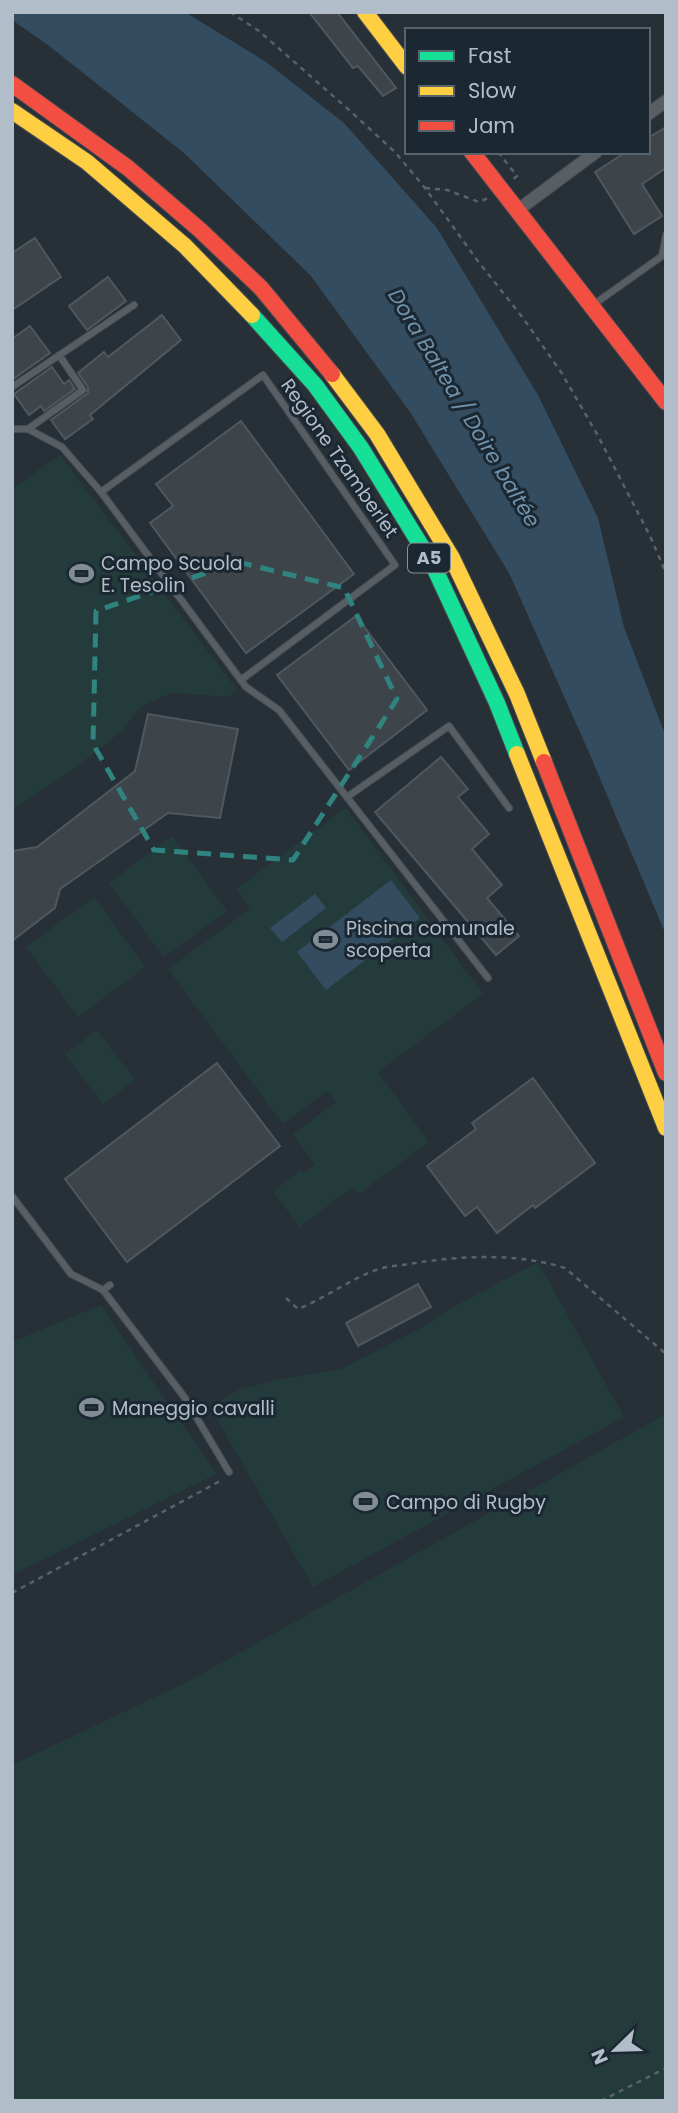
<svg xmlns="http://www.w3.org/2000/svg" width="678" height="2113" font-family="Poppins,sans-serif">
	<rect width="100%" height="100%" fill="#273036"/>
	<g fill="#243b3b">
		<polygon points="60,455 237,690 229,697 171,693 140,707 121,732 67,774 12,810 12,489"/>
		<polygon points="346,808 483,994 378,1072 429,1142 359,1194 353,1187 299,1227 273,1191 301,1170 304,1173 315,1165 293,1134 336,1102 327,1091 283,1124 168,969 250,909 236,889"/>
		<polygon points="172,836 227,911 164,957 109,883"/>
		<polygon points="94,897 145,967 78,1017 26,947"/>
		<polygon points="97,1030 135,1080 103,1104 65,1054"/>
		<polygon points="538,1262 624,1417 313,1587 210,1407 238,1390 281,1379 341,1369 423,1327 453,1307"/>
		<polygon points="101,1305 216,1474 12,1575 12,1342"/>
		<polygon points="666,1414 666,2101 12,2101 12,1765 189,1681"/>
	</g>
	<g fill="#334c60">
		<polygon points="12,12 185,12 266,62 344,123 437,228 538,395 598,518 624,627 666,737 666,935 591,757 509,573 410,412 311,276 184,153 48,45 12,20"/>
		<polygon points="391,880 420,918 326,990 297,952"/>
		<polygon points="315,894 326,908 282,942 270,928"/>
	</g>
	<g fill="#3e454a" stroke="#4f585e" stroke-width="2">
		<polygon points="309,12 337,12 396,88 383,96 358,66 353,68"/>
		<polygon points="666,127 666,168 642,184 662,216 634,234 595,172 626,152 648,152 648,138"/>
		<polygon points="35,238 61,277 12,310 12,253"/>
		<polygon points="108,277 126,301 87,330 69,306"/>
		<polygon points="162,315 181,340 90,415 93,419 65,439 51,420 88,393 88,387 78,373 104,352 108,357"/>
		<polygon points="30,326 50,353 13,379 12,339"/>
		<polygon points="52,367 64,384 69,380 75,389 44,411 41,406 29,415 14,394"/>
		<polygon points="241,421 354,574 246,653 150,523 173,506 156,484"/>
		<polygon points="356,616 427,710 349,770 277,675"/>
		<polygon points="148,714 238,729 220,818 168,813 60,889 55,908 12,941 12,851 37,847 135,771"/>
		<polygon points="441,757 468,789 458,797 489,834 472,849 502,885 487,898 519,936 496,955 375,812"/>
		<polygon points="217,1063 280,1146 127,1262 65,1179"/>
		<polygon points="533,1078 595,1163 535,1208 533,1205 497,1233 477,1207 465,1216 427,1166 476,1129 472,1123"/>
		<polygon points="418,1284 431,1307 358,1346 346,1323"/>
	</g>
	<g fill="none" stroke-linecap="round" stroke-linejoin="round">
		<defs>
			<g id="lane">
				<polyline points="593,305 662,256 666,235"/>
				<polyline points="12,387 134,305"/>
				<polyline points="12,429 28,429 62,447 101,492 246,687 279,710 488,978"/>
				<polyline points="28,429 83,390 59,355"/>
				<polyline points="101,492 263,375 395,565 241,680"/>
				<polyline points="347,797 449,726 509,808"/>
				<polyline points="12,1196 71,1274 103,1290 110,1285"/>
				<polyline points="103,1290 185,1398 229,1472"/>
			</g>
			<g id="street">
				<polyline points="648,114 666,101"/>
				<polyline points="518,210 596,152"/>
			</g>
			<polyline id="fast" points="252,315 315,385 361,448 433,565 497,703 517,754"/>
			<g id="slow">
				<polyline points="365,12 407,67"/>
				<polyline points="12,111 87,162 185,246 252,315"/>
				<polyline points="332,374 377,434 452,558 517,694 544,762"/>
				<polyline points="517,754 666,1128"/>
			</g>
			<g id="jam">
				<polyline points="12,84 128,168 200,230 261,288 332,374"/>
				<polyline points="472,152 666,402"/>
				<polyline points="544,762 666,1073"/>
			</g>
		</defs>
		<use href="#lane" stroke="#464c51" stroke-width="8"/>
		<use href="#street" stroke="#464c51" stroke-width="14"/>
		<use href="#fast" stroke="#464c51" stroke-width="18"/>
		<use href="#slow" stroke="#464c51" stroke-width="18"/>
		<use href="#jam" stroke="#464c51" stroke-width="18"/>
		<g stroke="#5a6267" stroke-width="2.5" stroke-dasharray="5 5" stroke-linecap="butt">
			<polyline points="230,12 259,31 348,109 395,152 425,188 477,260 523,318 561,372 597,434 650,536 666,573"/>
			<polyline points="498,152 517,176 513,179"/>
			<polyline points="425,188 447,190 479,202 488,198"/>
			<path d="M286,1298L298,1309C325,1298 349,1280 376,1270C386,1266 398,1266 408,1264C460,1256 514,1252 565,1268L666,1354"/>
			<polyline points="12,1593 222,1480"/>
			<polyline points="601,2101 666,2068"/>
		</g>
		<use href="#lane" stroke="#575e64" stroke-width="6"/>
		<use href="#street" stroke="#575e64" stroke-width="12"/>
		<use href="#fast" stroke="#16e098" stroke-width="16"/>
		<use href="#slow" stroke="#ffcf43" stroke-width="16"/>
		<use href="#jam" stroke="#f24e42" stroke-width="16"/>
	</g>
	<path fill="none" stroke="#2f8480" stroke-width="5" stroke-dasharray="14 9" stroke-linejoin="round" d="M238,562L344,588L397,699L293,860L154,850L93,744L96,611Z"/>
	<defs>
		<symbol id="stadium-bare" viewBox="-9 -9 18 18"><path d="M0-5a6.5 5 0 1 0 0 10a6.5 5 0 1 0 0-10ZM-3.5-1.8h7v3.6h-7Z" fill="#818c95" stroke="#1b2731" stroke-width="2.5" paint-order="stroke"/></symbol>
	</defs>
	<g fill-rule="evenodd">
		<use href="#stadium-bare" x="64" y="556" width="35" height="35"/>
		<use href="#stadium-bare" x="308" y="922" width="35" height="35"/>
		<use href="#stadium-bare" x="74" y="1390" width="35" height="35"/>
		<use href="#stadium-bare" x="348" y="1484" width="35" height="35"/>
	</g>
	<g text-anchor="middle" stroke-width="6" stroke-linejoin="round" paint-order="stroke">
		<rect fill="#1b2731" stroke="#84909b" stroke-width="2" x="408" y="543.5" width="42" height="29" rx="5"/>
		<g font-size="18" font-weight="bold" fill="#b1bdc8">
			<text x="429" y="564">A5</text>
		</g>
		<g font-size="19" fill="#b1bdc8" stroke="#1b2731">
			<text transform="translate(340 458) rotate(55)" y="7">Regione Tzamberlet</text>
		</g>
		<g font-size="19" fill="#b1bdc8" stroke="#1b2731" text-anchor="start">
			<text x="101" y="570">Campo Scuola<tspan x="101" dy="22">E. Tesolin</tspan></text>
			<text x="346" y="935">Piscina comunale<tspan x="346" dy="22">scoperta</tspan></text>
			<text x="112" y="1415">Maneggio cavalli</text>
			<text x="386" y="1509">Campo di Rugby</text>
		</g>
		<g font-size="21" font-style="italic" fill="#7093ad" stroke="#1b2731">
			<text transform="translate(464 408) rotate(59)" y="7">Dora Baltea / Doire baltée</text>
		</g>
	</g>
	<rect width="678" height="2113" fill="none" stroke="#b1bdc8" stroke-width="28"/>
	<rect x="405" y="28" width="245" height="126" fill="#1b2731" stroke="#57636d" stroke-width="2"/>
	<rect x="419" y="51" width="35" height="10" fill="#16e098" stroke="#57636d" stroke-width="2"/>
	<text x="468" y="63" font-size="21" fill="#b1bdc8">Fast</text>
	<rect x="419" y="86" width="35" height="10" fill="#ffcf43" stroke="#57636d" stroke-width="2"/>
	<text x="468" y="98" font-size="21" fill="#b1bdc8">Slow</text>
	<rect x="419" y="121" width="35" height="10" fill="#f24e42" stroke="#57636d" stroke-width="2"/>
	<text x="468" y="133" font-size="21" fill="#b1bdc8">Jam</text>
	<g transform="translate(615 2050) rotate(247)" stroke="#1b2731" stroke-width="5" paint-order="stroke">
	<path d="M0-5L12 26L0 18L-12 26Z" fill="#b1bdc8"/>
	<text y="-10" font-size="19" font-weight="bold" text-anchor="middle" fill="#b1bdc8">N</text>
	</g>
</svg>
